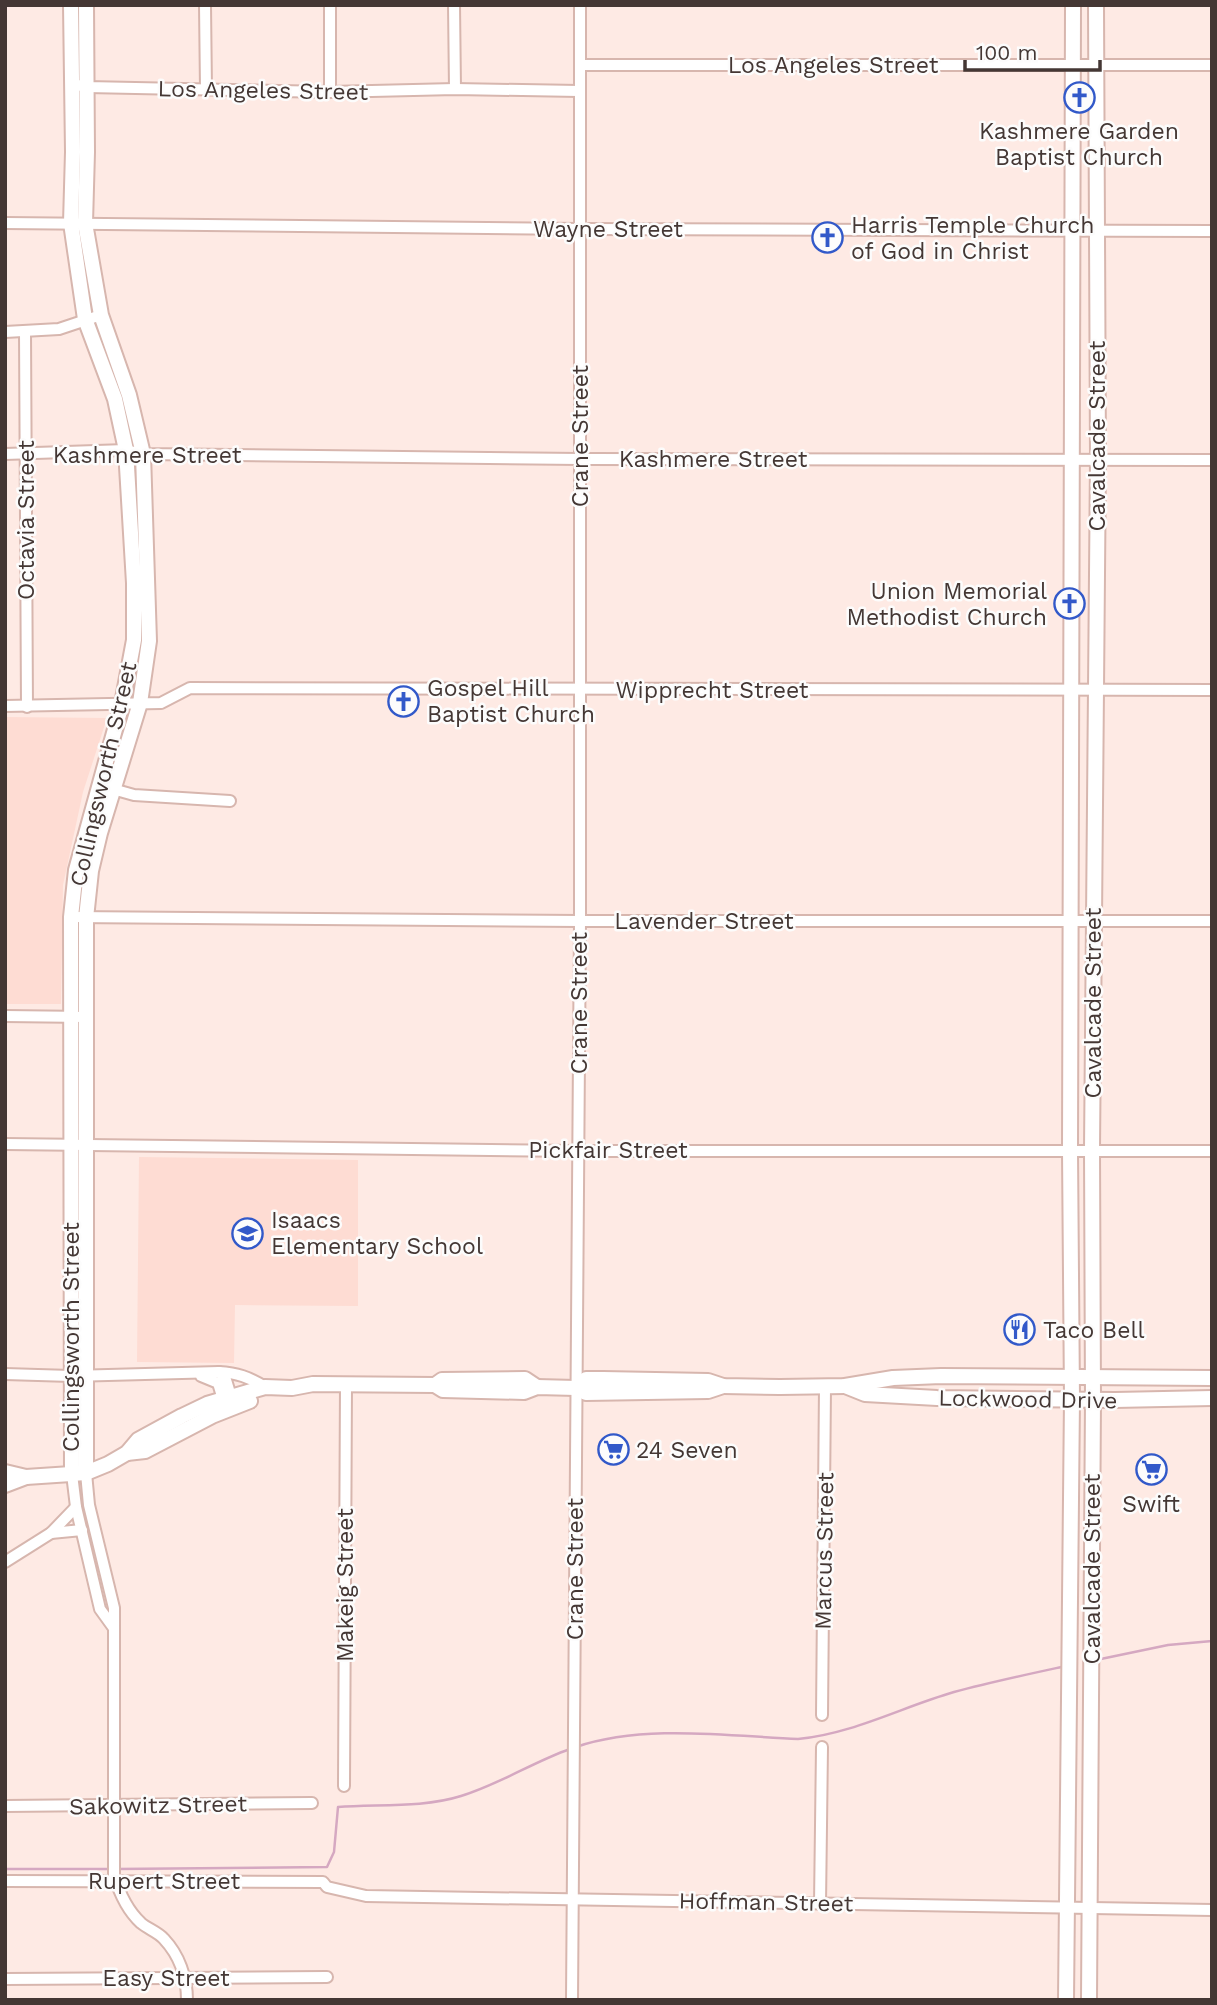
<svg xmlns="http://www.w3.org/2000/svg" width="1217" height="2005" font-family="'Work Sans',sans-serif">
	<rect width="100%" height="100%" fill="#feeae4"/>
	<g fill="#fedcd3">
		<polygon points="5,717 107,718 83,792 63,885 61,1004 5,1004"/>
		<polygon points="139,1157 358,1160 358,1306 235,1305 234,1363 137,1362"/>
	</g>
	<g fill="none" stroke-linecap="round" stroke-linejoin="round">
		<g stroke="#d5a8c1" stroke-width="2.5">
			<polyline points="1096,1660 1168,1645 1212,1641"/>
			<path d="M576,1747C644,1724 728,1736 798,1739C852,1734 902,1707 954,1692C991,1682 1029,1674 1066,1666"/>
			<polyline points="5,1869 110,1869"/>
			<path d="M117,1869L327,1867L334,1852L338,1807C378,1804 423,1808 461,1796C500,1784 533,1762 570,1749"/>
		</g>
		<defs>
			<g id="minor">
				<polyline points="205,5 206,90"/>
				<polyline points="454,5 455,89"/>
				<polyline points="580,65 1212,65"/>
				<polyline points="72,84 87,87 330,92 455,89 579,91"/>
				<polyline points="330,92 330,5"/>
				<polyline points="5,223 580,229 1212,231"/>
				<polyline points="5,332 59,329 101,315"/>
				<polyline points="25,332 27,707"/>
				<polyline points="5,454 126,450 143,454 580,459 1212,460"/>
				<polyline points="5,706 161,703 190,688 1212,690"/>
				<polyline points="109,788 134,795 230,801"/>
				<polyline points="71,917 580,921 1212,921"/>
				<polyline points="5,1016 86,1017"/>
				<polyline points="5,1144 577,1151 1212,1151"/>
				<polyline points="219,1372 226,1380 233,1403"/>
				<path d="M5,1374L71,1376L219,1372C237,1373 249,1377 265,1387"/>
				<polyline points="201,1376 218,1383 225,1406"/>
				<path d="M86,1473L89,1505L114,1608V1875C119,1892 128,1911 141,1923C148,1929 158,1932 164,1939C179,1955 187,1977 187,2000"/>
				<polyline points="72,1474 76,1507 100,1609 113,1627"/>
				<polyline points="51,1533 82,1530"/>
				<polyline points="5,1562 51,1533 76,1507"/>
				<polyline points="822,1715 825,1387"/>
				<polyline points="344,1786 346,1384"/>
				<polyline points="5,1806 312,1803"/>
				<polyline points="5,1881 323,1882 327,1887 366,1896 1212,1910"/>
				<polyline points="820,1904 822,1747"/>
				<polyline points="5,1979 327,1977"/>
				<polyline points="572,2000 580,921 580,5"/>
			</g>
			<g id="major">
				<polyline points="71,5 73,152 71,223 85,319 115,399 126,450 134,583 134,640 122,704 76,870 71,917 72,1474"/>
				<polyline points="435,1385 442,1380 525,1379 537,1387"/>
				<polyline points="845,1386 865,1394 937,1398 1115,1400 1212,1398"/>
				<polyline points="576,1388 586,1379 603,1379 708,1381 723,1386 780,1387 845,1386 893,1378 941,1376 1212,1378"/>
				<polyline points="127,1453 145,1451 212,1416 250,1401"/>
				<polyline points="5,1472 26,1477 86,1473 108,1464 127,1453 138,1440 182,1416 207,1404 265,1387 292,1388 313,1384 435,1385 443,1390 524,1392 537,1387 576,1388 586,1393 708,1391 723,1386"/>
				<polyline points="86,1473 86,918 91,871 100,833 140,703 149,641 143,454 129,395 101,315 85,223 87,152 86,5"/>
				<polyline points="5,1485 26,1477"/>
				<polyline points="1066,2000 1072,1399 1070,1151 1073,5"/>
				<polyline points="1089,2000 1093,1400 1092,1150 1098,459 1096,5"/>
			</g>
		</defs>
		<use href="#minor" stroke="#d7b6ae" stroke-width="14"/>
		<use href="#major" stroke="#d7b6ae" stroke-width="18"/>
		<use href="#minor" stroke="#fff" stroke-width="10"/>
		<use href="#major" stroke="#fff" stroke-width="14"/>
	</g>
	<defs>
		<symbol id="church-ring" viewBox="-11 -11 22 22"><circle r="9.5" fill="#fcfcfc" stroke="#3259c9" stroke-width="1.5"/><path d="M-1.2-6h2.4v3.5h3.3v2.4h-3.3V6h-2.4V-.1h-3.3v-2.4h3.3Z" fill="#3259c9"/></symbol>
		<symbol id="school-ring" viewBox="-11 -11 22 22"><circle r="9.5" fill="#fcfcfc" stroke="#3259c9" stroke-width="1.5"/><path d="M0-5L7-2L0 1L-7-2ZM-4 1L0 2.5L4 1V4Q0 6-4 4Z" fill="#3259c9"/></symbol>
		<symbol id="restaurant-ring" viewBox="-11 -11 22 22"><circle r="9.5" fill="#fcfcfc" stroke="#3259c9" stroke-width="1.5"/><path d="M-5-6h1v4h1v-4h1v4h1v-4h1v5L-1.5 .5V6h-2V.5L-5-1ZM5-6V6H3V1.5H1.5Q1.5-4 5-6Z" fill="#3259c9"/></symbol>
		<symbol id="supermarket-ring" viewBox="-11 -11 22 22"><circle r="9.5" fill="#fcfcfc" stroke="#3259c9" stroke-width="1.5"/><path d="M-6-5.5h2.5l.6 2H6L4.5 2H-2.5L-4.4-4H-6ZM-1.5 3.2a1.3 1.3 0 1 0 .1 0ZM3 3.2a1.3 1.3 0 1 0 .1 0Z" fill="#3259c9"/></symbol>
	</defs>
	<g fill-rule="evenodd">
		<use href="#church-ring" x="1062" y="80" width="35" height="35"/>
		<use href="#church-ring" x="810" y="220" width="35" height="35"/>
		<use href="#church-ring" x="1052" y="586" width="35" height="35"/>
		<use href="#church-ring" x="386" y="684" width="35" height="35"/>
		<use href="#school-ring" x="230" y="1216" width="35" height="35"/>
		<use href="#restaurant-ring" x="1002" y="1312" width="35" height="35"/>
		<use href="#supermarket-ring" x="596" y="1432" width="35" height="35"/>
		<use href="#supermarket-ring" x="1134" y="1452" width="35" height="35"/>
	</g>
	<g text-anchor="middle" stroke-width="5" stroke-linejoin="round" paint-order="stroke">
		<g font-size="23" fill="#443734" stroke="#fcfcfc">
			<text x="833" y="73">Los Angeles Street</text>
			<text transform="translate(263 90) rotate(1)" y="8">Los Angeles Street</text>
			<text x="608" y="237">Wayne Street</text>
			<text transform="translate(580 436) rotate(-90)" y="8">Crane Street</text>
			<text transform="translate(1097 436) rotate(-90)" y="8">Cavalcade Street</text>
			<text x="147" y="463">Kashmere Street</text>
			<text x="713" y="467">Kashmere Street</text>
			<text transform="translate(26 520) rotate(-90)" y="8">Octavia Street</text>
			<text x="712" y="698">Wipprecht Street</text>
			<text transform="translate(103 774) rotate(-77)" y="8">Collingsworth Street</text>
			<text x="704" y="929">Lavender Street</text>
			<text transform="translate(579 1003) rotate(-90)" y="8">Crane Street</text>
			<text transform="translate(1093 1003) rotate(-90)" y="8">Cavalcade Street</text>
			<text x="608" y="1158">Pickfair Street</text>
			<text transform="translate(71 1337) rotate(-90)" y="8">Collingsworth Street</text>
			<text transform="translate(1028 1399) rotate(1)" y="8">Lockwood Drive</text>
			<text transform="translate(824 1551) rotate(-89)" y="8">Marcus Street</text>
			<text transform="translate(575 1569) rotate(-90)" y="8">Crane Street</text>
			<text transform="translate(1092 1569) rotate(-90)" y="8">Cavalcade Street</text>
			<text transform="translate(345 1585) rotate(-90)" y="8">Makeig Street</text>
			<text transform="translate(158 1805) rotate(-1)" y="8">Sakowitz Street</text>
			<text x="164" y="1889">Rupert Street</text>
			<text transform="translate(766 1902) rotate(1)" y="8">Hoffman Street</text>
			<text x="166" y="1986">Easy Street</text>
		</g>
		<g font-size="23" fill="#443734" stroke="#fcfcfc" text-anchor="start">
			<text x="1079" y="139" text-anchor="middle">Kashmere Garden<tspan x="1079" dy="26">Baptist Church</tspan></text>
			<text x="851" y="233">Harris Temple Church<tspan x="851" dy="26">of God in Christ</tspan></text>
			<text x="1047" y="599" text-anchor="end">Union Memorial<tspan x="1047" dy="26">Methodist Church</tspan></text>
			<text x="427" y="696">Gospel Hill<tspan x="427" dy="26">Baptist Church</tspan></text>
			<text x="271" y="1228">Isaacs<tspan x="271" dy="26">Elementary School</tspan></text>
			<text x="1043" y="1338">Taco Bell</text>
			<text x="636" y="1458">24 Seven</text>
			<text x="1151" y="1512" text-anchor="middle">Swift</text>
		</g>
	</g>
	<rect width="1217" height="2005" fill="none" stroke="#443734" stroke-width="14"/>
	<path d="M965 60v10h135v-10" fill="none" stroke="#443734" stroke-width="3.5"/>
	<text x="976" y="60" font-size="21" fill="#443734" stroke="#fcfcfc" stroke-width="5" paint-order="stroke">100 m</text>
</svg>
